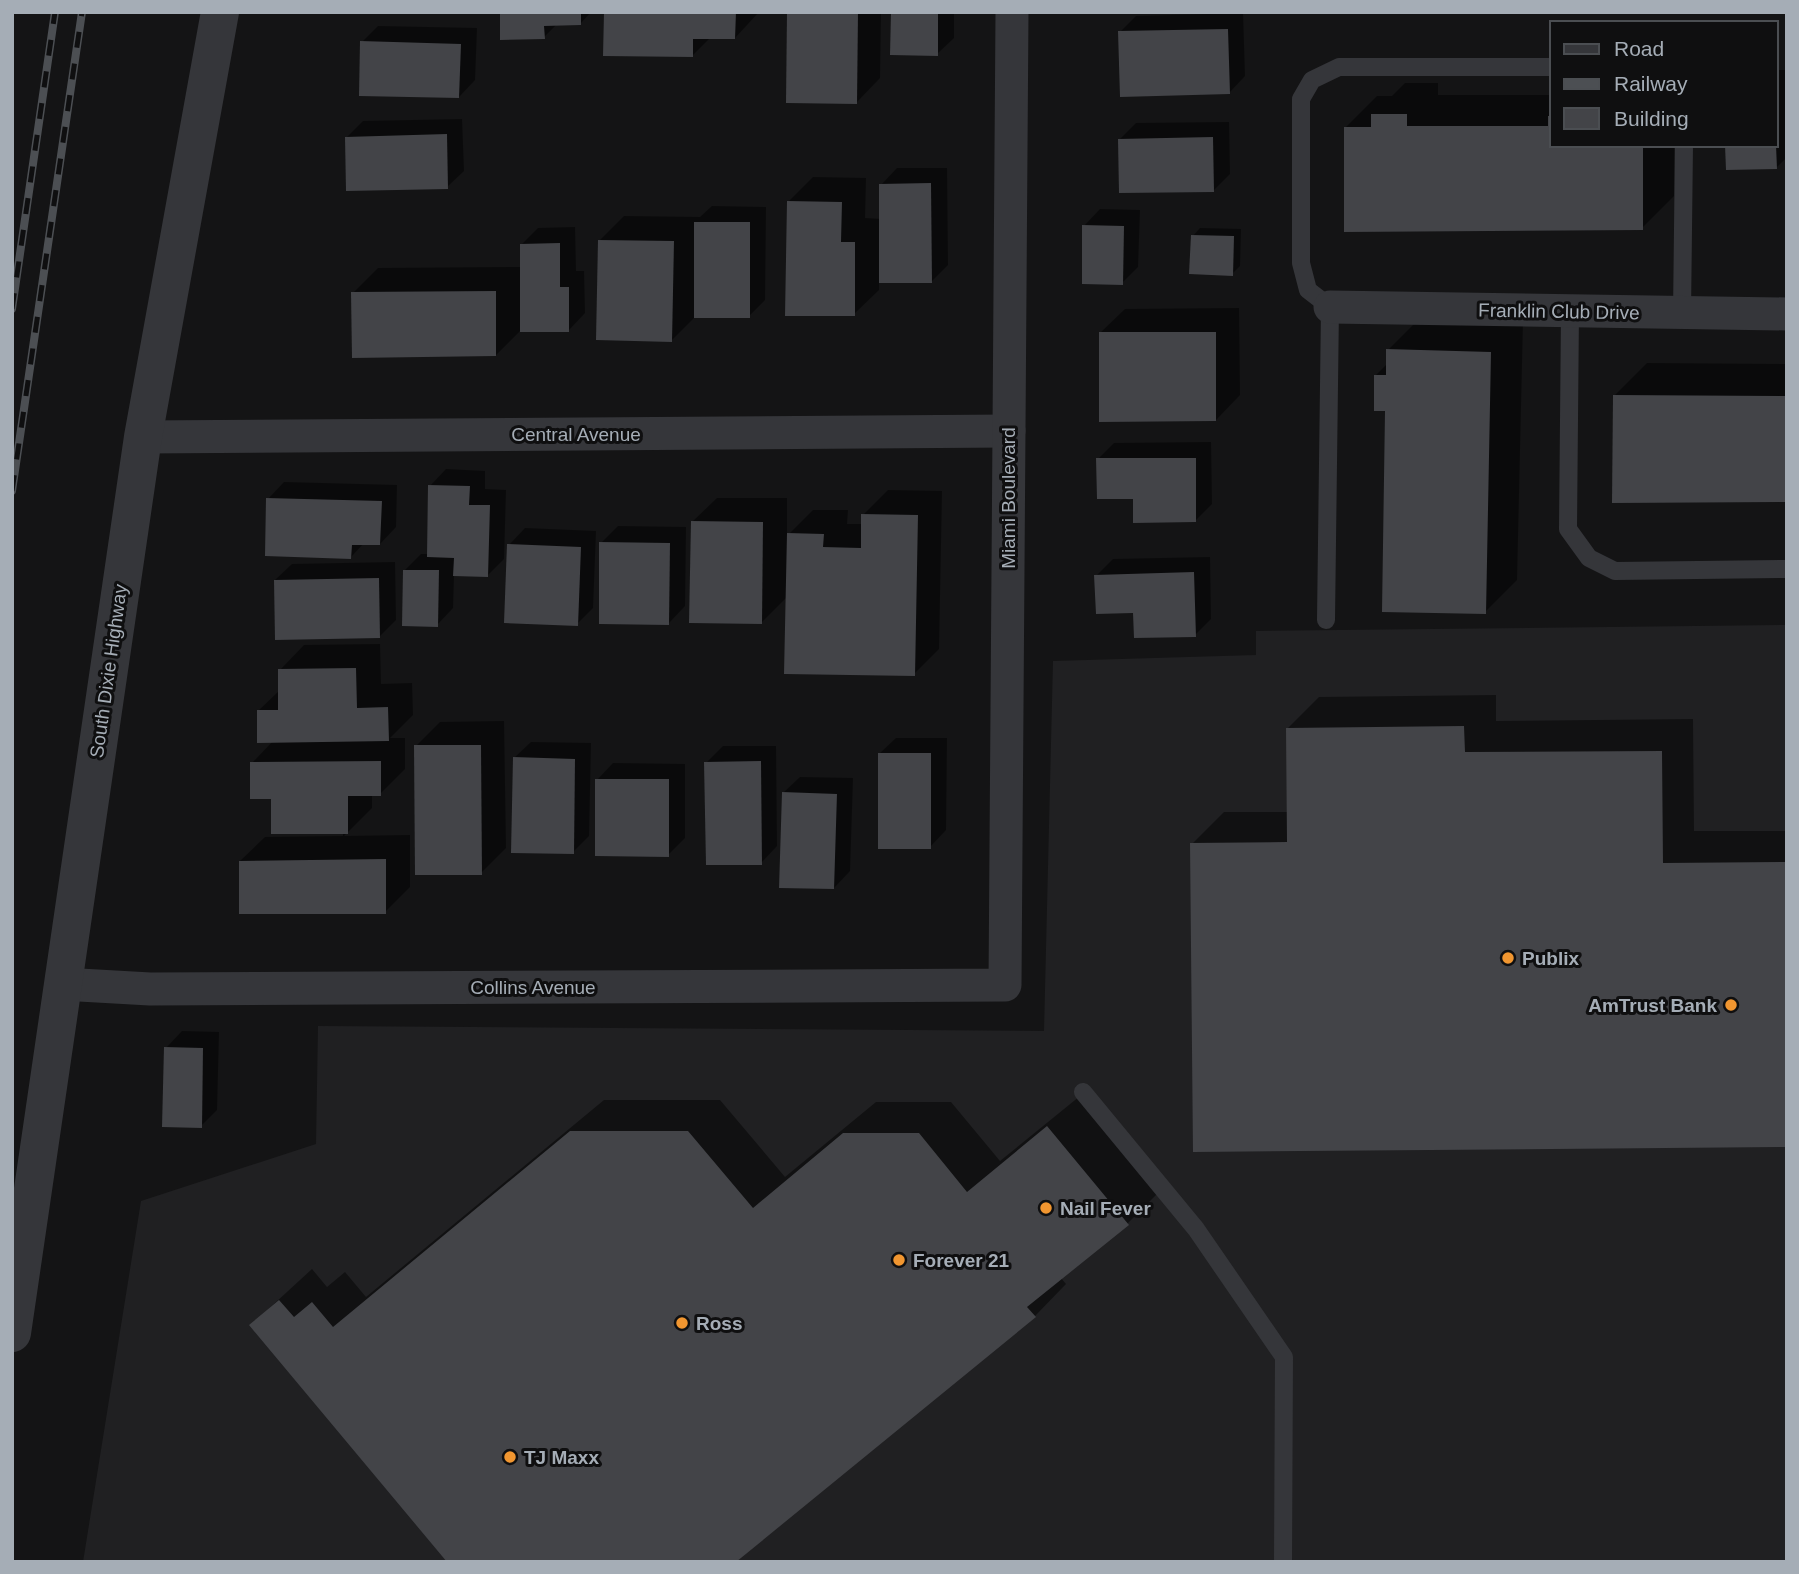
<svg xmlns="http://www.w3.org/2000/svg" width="1799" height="1574" font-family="Helvetica,sans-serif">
	<rect width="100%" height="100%" fill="#141415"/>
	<polygon fill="#202022" points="1787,625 1787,1562 83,1562 141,1201 316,1144 318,1026 1044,1031 1053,661 1256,655 1256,631"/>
	<g fill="#0007">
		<polygon points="501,12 591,12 581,23 557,24 544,37"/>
		<polygon points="605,12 759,12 735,38 711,37 692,56"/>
		<polygon points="789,12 881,12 880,78 856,103"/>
		<polygon points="892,12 954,12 954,38 937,54"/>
		<polygon points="1243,13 1245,76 1229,93 1120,32 1136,16"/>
		<polygon points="378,26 477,28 475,80 459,97 362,42"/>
		<polygon points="1776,70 1787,70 1787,157 1776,168 1727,145 1776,145"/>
		<polygon points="1405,83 1438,83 1438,95 1552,95 1552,145 1674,145 1674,196 1642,228 1345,128 1377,96 1392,96"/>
		<polygon points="462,119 464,171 447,187 347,137 363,121"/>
		<polygon points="1229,122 1230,174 1214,190 1120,139 1136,123"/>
		<polygon points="897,168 947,168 948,265 931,282 879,282 879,290 854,314 788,202 813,177 866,178 865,218 881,219 881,185"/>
		<polygon points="712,206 766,207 765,300 749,316 696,316 672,340 599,241 624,216 700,217"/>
		<polygon points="1100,209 1140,210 1138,267 1122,283 1084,226"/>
		<polygon points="575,227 576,271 584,271 585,313 569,330 520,331 496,355 353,293 378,268 522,267 522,244 538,228"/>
		<polygon points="1200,228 1241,229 1240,266 1232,274 1193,236"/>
		<polygon points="1239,308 1240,395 1216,420 1100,333 1125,309"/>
		<polygon points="1420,318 1523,320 1517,580 1485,612 1387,410 1376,375 1388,363 1388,350"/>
		<polygon points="1647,363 1787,364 1787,500 1615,395"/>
		<polygon points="1211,442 1212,504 1196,520 1135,497 1098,459 1114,443"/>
		<polygon points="446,469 485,471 485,489 506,490 504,559 488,575 454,575 453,608 437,625 405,570 421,554 429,554 430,486"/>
		<polygon points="284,482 397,485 396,527 380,544 364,543 351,557 268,499"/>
		<polygon points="888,490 942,491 939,649 914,674 787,597 762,622 692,522 717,498 787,498 787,536 813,510 848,510 847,524 863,524 863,515"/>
		<polygon points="618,526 686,527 685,606 669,623 601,543"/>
		<polygon points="525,528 596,531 593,608 577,624 509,545"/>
		<polygon points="1210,557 1211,619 1195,635 1135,611 1096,576 1113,559"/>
		<polygon points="395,562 396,620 380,636 275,580 292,564"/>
		<polygon points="380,644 381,684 412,683 413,715 390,738 405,738 405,769 380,794 372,794 372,808 344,836 410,835 410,887 385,912 240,861 265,837 343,836 343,833 273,797 252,763 273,741 258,711 280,690 280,670 304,645"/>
		<polygon points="1496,695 1496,721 1693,719 1694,831 1787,831 1787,1146 1192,844 1224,812 1288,812 1287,729 1319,697"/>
		<polygon points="504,721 506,848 481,873 416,746 440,722"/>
		<polygon points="896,738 947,738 946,830 930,847 879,754"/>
		<polygon points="531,742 591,743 589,836 573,852 514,758"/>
		<polygon points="723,746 776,746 777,846 761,863 706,763"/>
		<polygon points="613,763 685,764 685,838 668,855 597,780"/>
		<polygon points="800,777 853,778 850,871 834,888 783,793"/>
		<polygon points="182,1031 219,1032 217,1110 201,1126 166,1048"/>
		<polygon points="1080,1096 1159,1192 1128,1223 1061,1278 1066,1284 1035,1316 733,1562 251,1325 312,1269 327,1287 345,1272 366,1297 604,1100 720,1100 785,1177 876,1102 951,1102 1000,1161"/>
	</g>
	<g fill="#434448">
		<polygon points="500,12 581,12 581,25 544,26 545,39 500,40"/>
		<polygon points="604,12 736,12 735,39 693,39 693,57 603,56"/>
		<polygon points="787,12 858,12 857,104 786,103"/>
		<polygon points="891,12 938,12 938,56 890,55"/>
		<polygon points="1228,29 1230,94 1120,97 1118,31"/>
		<polygon points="360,41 461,44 459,98 359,96"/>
		<polygon points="1371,114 1407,114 1407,126 1548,126 1548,116 1552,116 1552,145 1643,145 1643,230 1344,232 1344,127 1371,127"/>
		<polygon points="447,134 448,189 346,191 345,137"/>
		<polygon points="1213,137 1214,192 1119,193 1118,139"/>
		<polygon points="1725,145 1776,145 1777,169 1726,170"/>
		<polygon points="931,183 932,283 879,283 879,184"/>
		<polygon points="787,201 842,202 841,242 855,242 855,316 785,316"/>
		<rect x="694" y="222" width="56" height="96"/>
		<polygon points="1082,225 1124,226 1123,285 1082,284"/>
		<polygon points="1191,235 1234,236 1233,276 1189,274"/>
		<polygon points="598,240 674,241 672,342 596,340"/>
		<polygon points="560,243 560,287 569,287 569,332 520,332 520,244"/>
		<polygon points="496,291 496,356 352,358 351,292"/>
		<polygon points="1099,332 1216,332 1216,421 1099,422"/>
		<polygon points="1386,349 1491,352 1486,614 1382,612 1385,411 1374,411 1374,375 1386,375"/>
		<polygon points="1613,395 1787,396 1787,502 1612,503"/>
		<polygon points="1096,458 1196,458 1196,522 1133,523 1133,499 1097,499"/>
		<polygon points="428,485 470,486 469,505 490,505 488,577 453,576 454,558 427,557"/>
		<polygon points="266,498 382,501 380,545 352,545 351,559 265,556"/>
		<polygon points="861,514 918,515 915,676 784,674 787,533 824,534 823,547 861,548"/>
		<polygon points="691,521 763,522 762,624 689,623"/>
		<polygon points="599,542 670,543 669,625 599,624"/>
		<polygon points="507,544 581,547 578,626 504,623"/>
		<polygon points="403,570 439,570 438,627 402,626"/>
		<polygon points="1194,572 1196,637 1134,638 1133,613 1096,614 1094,575"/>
		<polygon points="379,578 380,638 275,640 274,580"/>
		<polygon points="356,668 357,708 388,707 389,741 257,743 257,710 278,710 278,669"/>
		<polygon points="1464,726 1465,752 1662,751 1663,863 1787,862 1787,1147 1193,1152 1190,843 1287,842 1286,728"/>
		<polygon points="414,745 481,745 482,875 415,875"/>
		<rect x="878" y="753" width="53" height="96"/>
		<polygon points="513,757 575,759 574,854 511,853"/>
		<polygon points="381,761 381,796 348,796 348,834 271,834 271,799 250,799 250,762"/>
		<polygon points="761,761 762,865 706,865 704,762"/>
		<polygon points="595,779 669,779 669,857 595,856"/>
		<polygon points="782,792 837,794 834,889 779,888"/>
		<polygon points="386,859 386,914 239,914 239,861"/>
		<polygon points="164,1047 203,1048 202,1128 162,1127"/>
		<polygon points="1047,1126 1129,1225 1027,1307 1036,1317 736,1562 447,1562 249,1325 279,1300 294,1317 312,1302 333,1327 570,1131 688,1131 753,1208 843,1133 919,1133 967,1192"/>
	</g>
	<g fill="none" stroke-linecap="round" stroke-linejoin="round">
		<g stroke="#35363a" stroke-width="18">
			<polyline points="1570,311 1568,529 1589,558 1615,571 1787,569"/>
			<polyline points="1682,314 1684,145"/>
			<polyline points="1326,620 1330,307 1308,290 1301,263 1301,99 1312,80 1339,67 1552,67"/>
			<polyline points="1083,1092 1196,1229 1284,1357 1283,1562"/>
		</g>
		<g stroke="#35363a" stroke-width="33">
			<polyline points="1330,307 1787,314"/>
			<polyline points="143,437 1009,431"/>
			<polyline points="62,984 150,989 1005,985 1012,12"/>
		</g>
		<polyline stroke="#35363a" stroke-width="38" points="12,1333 143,437 220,12"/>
		<defs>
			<g id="rail">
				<polyline points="12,309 55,12"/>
				<polyline points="12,491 82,12"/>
			</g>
		</defs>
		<use href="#rail" stroke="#4c4f53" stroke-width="8"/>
		<use href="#rail" stroke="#0f0f10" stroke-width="5" stroke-dasharray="16" stroke-linecap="butt"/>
	</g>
	<g fill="#f19630" stroke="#0f0f10" stroke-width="2.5">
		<circle cx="1508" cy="958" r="7"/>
		<circle cx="1731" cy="1005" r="7"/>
		<circle cx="1046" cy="1208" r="7"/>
		<circle cx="899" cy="1260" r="7"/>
		<circle cx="682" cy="1323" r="7"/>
		<circle cx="510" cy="1457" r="7"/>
	</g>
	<g text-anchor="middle" stroke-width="6" stroke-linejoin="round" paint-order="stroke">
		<g font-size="19" fill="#a5adb6" stroke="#0f0f10">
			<text transform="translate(1559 311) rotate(1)" y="7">Franklin Club Drive</text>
			<text x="576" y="441">Central Avenue</text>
			<text transform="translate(1008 498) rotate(-90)" y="7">Miami Boulevard</text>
			<text transform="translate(108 671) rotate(-82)" y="7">South Dixie Highway</text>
			<text x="533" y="994">Collins Avenue</text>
		</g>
		<g font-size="19" font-weight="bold" fill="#a5adb6" stroke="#0f0f10" text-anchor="start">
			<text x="1522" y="965">Publix</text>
			<text x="1717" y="1012" text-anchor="end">AmTrust Bank</text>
			<text x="1060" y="1215">Nail Fever</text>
			<text x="913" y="1267">Forever 21</text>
			<text x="696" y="1330">Ross</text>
			<text x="524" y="1464">TJ Maxx</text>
		</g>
	</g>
	<rect width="1799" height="1574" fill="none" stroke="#a5adb6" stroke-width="28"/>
	<rect x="1550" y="21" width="228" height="126" fill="#0f0f10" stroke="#4b4e52" stroke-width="2"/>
	<rect x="1564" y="44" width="35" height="10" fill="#35363a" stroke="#4b4e52" stroke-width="2"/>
	<text x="1614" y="56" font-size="21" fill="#a5adb6">Road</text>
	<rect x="1564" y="79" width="35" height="10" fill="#4c4f53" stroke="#4b4e52" stroke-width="2"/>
	<text x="1614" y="91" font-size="21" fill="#a5adb6">Railway</text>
	<rect x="1564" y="108" width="35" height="21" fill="#434448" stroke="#4b4e52" stroke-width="2"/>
	<text x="1614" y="126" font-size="21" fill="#a5adb6">Building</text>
</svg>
